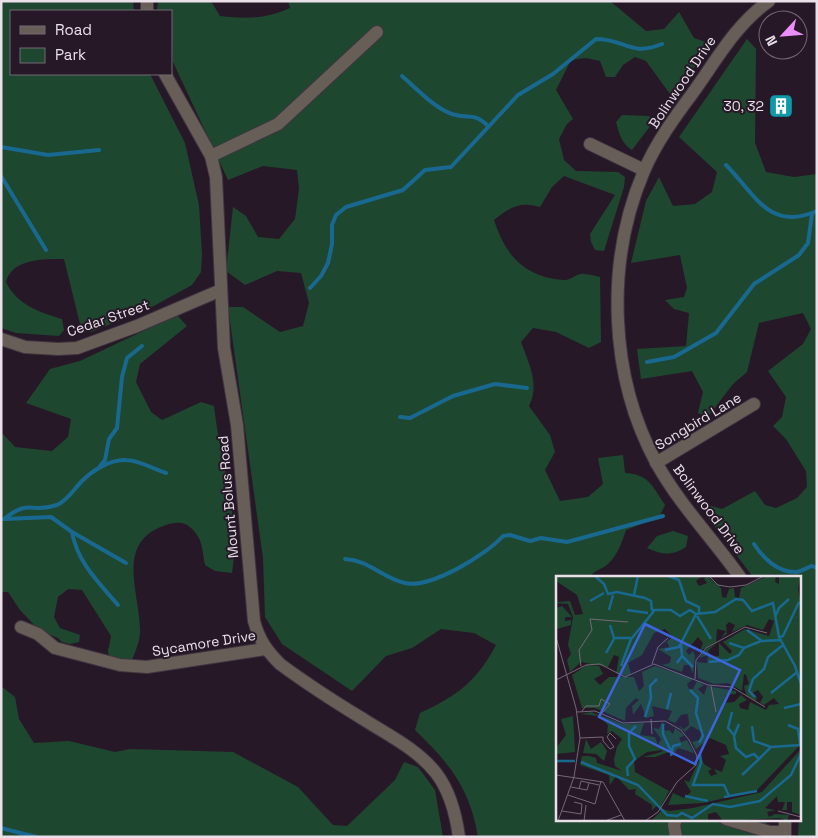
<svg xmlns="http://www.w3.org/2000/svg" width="818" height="838" font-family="'Space Grotesk',sans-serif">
	<rect width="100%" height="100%" fill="#271827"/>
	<g fill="#1e472f">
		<path d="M1,1H133L134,11H11V74H150L185,143L199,205L202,254L201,272L192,285L150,308L91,332H82L64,259C45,259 12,258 6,282C17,305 39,312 62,319L64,330L59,336L16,333L1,328Z"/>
		<path d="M158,1H211L220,16C247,19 266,19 290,8L288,1H610L646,31L664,29L679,12L694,38L709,43L699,62L670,94L646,61L635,57L623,65L615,77H606L600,61L586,58L571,60L556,90L573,119L567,124L559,139L564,160L576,171L618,172L625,177L624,187L604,251L595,250L591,242L590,234L615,195L564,176L552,187L540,207C519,201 511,207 494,220C505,254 523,277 563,280C569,281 575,275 581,274C586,273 594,276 600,277L601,342L589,348L556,332L533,328L521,342C529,364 540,384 529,406L550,435L555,452L545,470L560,501L588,497L603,484L598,458L623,455L625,473C649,474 653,487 665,505L659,517L626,530C622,542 618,554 609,563C604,569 595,569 590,577H557V819H766L768,837H478C470,788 449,763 415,730L420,713C457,696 477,681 496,645L474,633L441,629L412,648L386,656L352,691L282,644L265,617L263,558L228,307H243L280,332L303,326L309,303L301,273L277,271L245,285L226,271L233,207L246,216L258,237L279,239L295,219L299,189L297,170L263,166L228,180L173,62L171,11H157Z"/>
		<polygon points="747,39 756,49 755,143 766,172 794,177 817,174 817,837 798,837 801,775 799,577 753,577 709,519 704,504 722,509 755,491 765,505 776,508 797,498 807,487 806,471 786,439 773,426 782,417 786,397 768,371 803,344 811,329 803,313 759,323 747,372 733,384 707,418 698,413 703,392 692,371 641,379 637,349 686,346 689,313 674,309 665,300 684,297 687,288 680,255 631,263 646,201 659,177 673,206 695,204 712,192 717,172 679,137"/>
		<path d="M622,115L649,116L654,121L632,150C621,143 619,133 616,122Z"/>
		<path d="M177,315L187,326L140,364L136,382L151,412L162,420L201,402L214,406C220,462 241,516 232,573L215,571L205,565C202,549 203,539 191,528C184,521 175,522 166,525C114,542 140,592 140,631C140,641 136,650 132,660L109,659L108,651L111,636L82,590L68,589L58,597L54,617L60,628L80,635L79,642L70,644L62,642L58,638L40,631L20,610L8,592H1V432L15,447L52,451L68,437L71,419L26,403L50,369L80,361Z"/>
		<path d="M673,531L688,536L686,547C672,556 662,555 647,548L657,536Z"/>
		<polygon points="1,686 15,697 19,719 34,743 69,741 115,752 130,749 233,752 298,787 333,825 347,826 395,780 404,762 418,767 435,790 443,837 1,837"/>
	</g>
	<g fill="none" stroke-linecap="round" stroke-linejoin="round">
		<g stroke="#196890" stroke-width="4">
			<path d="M402,76C416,88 434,108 452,114C469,120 473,111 488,126"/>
			<polyline points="1,147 48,155 99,150"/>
			<path d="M726,165C755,194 769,232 817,211"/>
			<polyline points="1,176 46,250"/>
			<path d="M310,288L321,276L328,263L332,244V225L336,215L346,207L403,190L425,170L451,167L518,95L553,74L596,39C626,39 629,57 662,44"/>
			<polyline points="647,362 674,357 716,333 754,284 799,255 808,243 812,214"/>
			<polyline points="400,417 410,418 453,396 495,384 527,388"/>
			<polyline points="100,466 105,460 109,439 117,428 122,377 127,358 142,346"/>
			<path d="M4,519C30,498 31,514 57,505C67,501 74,489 82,481C92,471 110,459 126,460C138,460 154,469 166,473"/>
			<path d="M5,519L51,517L72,532C77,562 99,583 118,605"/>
			<polyline points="72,532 126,563"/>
			<path d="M754,544C763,558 778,573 797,572C802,571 808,567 812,566L817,568"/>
			<path d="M345,559C369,560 382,578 405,583C430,589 486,555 503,536L510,535L530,541L541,538L567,542L663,516"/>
			<polyline points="1,828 36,837"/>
		</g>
		<defs>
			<g id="minor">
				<polyline points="147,1 147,11"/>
				<path d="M165,74L211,156L216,177L224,348L237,425L254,621C259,640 267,651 280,664C307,684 335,702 363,719C388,735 417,749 436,773C450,791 456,815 459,837"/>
				<polyline points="590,144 644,170"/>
				<polyline points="211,156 278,124 377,32"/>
				<polyline points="1,339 25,347 58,349 77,348 137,326 221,290"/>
				<polyline points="656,463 754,404"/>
				<path d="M740,577C713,539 680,505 657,464C609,377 605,262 644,171C656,143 674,118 692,94C716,61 735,25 769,1"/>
				<polyline points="21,627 38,634 55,648 120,665 147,667 265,649"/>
				<polyline points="676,819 674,825 676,837"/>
				<polyline points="726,819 770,832 785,832"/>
				<polyline points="785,837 785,819"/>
			</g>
		</defs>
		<use href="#minor" stroke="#423442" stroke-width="14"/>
		<use href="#minor" stroke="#675f57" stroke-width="12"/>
	</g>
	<defs>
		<symbol id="building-square" viewBox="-11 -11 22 22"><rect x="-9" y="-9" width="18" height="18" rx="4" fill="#0f9aa8" stroke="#271827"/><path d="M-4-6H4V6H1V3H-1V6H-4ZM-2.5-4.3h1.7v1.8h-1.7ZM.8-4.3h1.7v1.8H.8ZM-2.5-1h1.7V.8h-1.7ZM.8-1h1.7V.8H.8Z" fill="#fff"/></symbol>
	</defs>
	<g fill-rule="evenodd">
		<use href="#building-square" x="767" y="92" width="28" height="28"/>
	</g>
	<g text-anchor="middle" stroke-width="4" stroke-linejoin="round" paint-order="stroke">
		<g font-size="14" fill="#eae0ea" stroke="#271827">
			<text transform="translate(682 82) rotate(-56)" y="5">Bolinwood Drive</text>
			<text transform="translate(108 318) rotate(-19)" y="5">Cedar Street</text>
			<text transform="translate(698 421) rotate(-31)" y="5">Songbird Lane</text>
			<text transform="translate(228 497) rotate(-95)" y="5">Mount Bolus Road</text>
			<text transform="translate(709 509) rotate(53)" y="5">Bolinwood Drive</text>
			<text transform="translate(204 643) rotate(-9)" y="5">Sycamore Drive</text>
		</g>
		<g font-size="14" fill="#eae0ea" stroke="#271827" text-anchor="end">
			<text x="764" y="111">30, 32</text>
		</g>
	</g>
	<g transform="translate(556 576)">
		<rect width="245" height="245" fill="#271827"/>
		<path d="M0,0H146L140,5L143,10L151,7L148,3L151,0L165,12L166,21L170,22L173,13L178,12L179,21L183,22L185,12L211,0H220L219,6L223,8V0H245L242,13L245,28V168L200,215L147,227L112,229L117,217L128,222L135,216L128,204L133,206L145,180L148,188L156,193L152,195L155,200L161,198L158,193L166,196L170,184L164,180L173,178L170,169L154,162L140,173L136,166L143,164L146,156L135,150L129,156L122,149L128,153L133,149L132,138L125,139L119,147L112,144L116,135L96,130L98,140L90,142L85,128L77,139L76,130L83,124L80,122L70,132L69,145L39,132H26L16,99L31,89L43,90L47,98L38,103L44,109L53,101H78L83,115L88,110L86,96L99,90L137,103L131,108L133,113H137L141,105L148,109L142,113L148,119L151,110L180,115V118L170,119L168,127L178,126L185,119L191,124L183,128L184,132L192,134L194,126L210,134L213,129L223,128L218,122L208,129L204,127L207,121L202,114L196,117L201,121L200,125L190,119L188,110L193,108L190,99L188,98L186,115L172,107L158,108L142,102L141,86L151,87L152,79L143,82L150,73L160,68L152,75L156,81L163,80V67L174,78L176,75L167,66L189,53L213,60L218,45L213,43L207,54L191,49L176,56L179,49L173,46L170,49L171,58L165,62L170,55L161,53L160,66L144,75L147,67L142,61L130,75L133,79L137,75L139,80L137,98L133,89H128L126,96L106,89L114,87L115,81L102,73L113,71L111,66L107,68L117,61L109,53L98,57L86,79L72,87L75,98L70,100L60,97L63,81L58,79L52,91L25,86L14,96L11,84L15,78L12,69L17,41L12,28L0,27V18L2,26L14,25L19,39L27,38L21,19L0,5ZM6,30L16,41H9V45L15,44V49L1,53L0,32ZM35,136L67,148L88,147L84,159L99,161L102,169L105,163L97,152L103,153L106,146L109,148L107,153L110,155L113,154L117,158L119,152L126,157L128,160L123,162L125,166L131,164L138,177L122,172L116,180L113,176L99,181H87L105,176L107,174L91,176L78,185L79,196L113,215L104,232L102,229L96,234V229L79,218L80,213L73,214L60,200L54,209L53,199L24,189L26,180H33L40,182L41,187L66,195L59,190L58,183L61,171L66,163L56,155L51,158L52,149L43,140L25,138ZM17,140L19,176L0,178V172L10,159L5,143ZM30,163L35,173L45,166L51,175L48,185L40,178L27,177ZM245,173V239L236,236V226H231V234H226L229,226H222L221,220L209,232L219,234L211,236L213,241L219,238L233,239L231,245L224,242L167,245L160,236L152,238V245H95L107,233L113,235L137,232L206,216Z" fill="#1e472f"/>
		<path fill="none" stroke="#196890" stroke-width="2.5" d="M39,0L48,8L52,18L61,16L89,22L95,25L96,34H115L124,40L134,34L140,38L159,36L180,23L187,24L196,35L217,27L223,61L239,90L245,108M112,0L123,4L130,25L143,31V37M78,19L82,0M34,25L48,17M53,34L57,19M71,34L92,37M220,39L223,32L233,23M141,40L155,63M54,49L58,62H76L98,35M191,54L206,65L225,64M224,61L227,60L243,26M173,67L188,72L205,65M109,74L123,71L140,38M50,77L58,63M126,80L137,91M153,86L172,84L183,79L188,72M121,87L126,80L125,68M65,90L75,63M134,114L142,122L140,137L147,160L143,167M215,117L240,97M199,121L193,115L197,103L208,93L212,81L227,69M228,132L245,128M111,133L115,117M176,136L172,152L178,159M89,141L95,122L94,110L101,103M107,148V158L115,175M183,148L178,160L180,172L190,181L198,178L203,183L215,171L245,169M232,149L242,153L244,168M196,150L198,165L215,171M144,178L145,187L137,209H168L173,220M115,180L117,170L125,168M0,185H19M25,186L82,209L111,239L121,240L126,237L136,242L157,228L174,231L204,225L235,199L245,178M186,199L203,183M72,200L71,192L79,183L73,170V157L80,150M129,220L152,225M168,221L201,215"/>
		<path fill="none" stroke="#756875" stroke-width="1" d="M153,0L162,9L174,11L190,9L208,0M0,61L20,132L24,162L18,201L2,245M96,88L102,71L112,62M25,90L23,74L36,54L34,43L72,46M139,103L140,84L150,72L189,51L211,57M0,104L30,89L44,88L69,101L98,88L152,109L176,111L209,131M155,110L160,136M26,135L30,130H43L45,123L54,128L46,137M21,136L39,135L67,147L109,145L125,154L133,164L141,180L140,189L121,206L102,236L89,245M95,143L96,158M47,161V165L54,173L58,171L51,161L54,157L60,163M24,162L47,161M0,199L47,206L69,245M15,211L31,214L33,207M23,213L25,205L43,209M12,219L39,228L45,205M6,235L25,238L26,228L18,226M222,235L245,241M28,245L30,229M49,245L65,239"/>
		<path fill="#3c64db" fill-opacity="0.15" stroke="#3c64db" stroke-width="2.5" d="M89,48L184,94L139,188L43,141Z"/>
		<rect width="245" height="245" fill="none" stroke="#eae0ea" stroke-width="2.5"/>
	</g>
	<rect width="818" height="838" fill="none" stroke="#eae0ea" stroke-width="5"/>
	<rect x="10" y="10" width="162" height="65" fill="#271827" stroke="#756875"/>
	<rect x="20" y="26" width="25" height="8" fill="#675f57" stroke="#756875"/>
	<text x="55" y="35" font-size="15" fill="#eae0ea">Road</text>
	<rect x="20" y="48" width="25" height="15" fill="#1e472f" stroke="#756875"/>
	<text x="55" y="60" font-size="15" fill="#eae0ea">Park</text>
	<g transform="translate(783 35) rotate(244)"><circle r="24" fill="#271827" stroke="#756875"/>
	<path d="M0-4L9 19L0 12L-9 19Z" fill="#eb8dfb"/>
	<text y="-8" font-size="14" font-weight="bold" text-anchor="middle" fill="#eae0ea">N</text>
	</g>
</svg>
